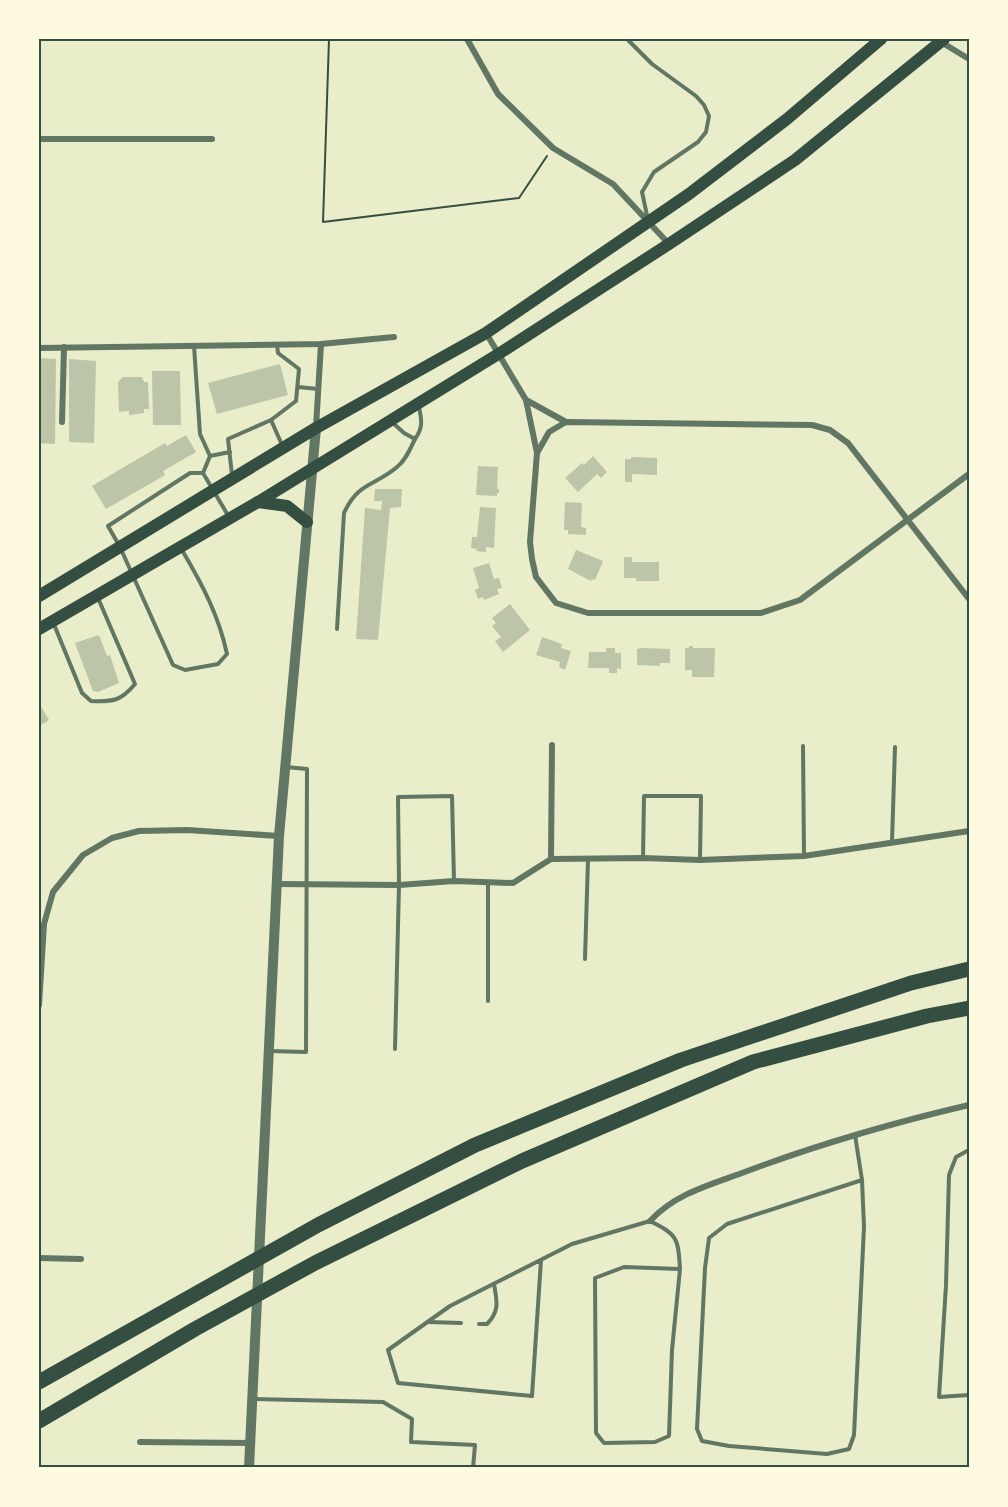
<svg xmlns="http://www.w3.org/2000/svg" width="1008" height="1507" font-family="Manrope,sans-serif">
	<rect width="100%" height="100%" fill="#e9edc9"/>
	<g fill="#bcc5a7">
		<polygon points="39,358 56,359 55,444 39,443"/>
		<polygon points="69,359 96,361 94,443 69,442"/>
		<polygon points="280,364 288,395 217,414 208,383"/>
		<polygon points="152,371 180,371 181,425 153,425"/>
		<polygon points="123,377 142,377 144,382 148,382 149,409 144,409 144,413 129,415 129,411 119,412 118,382"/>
		<polygon points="186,435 196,452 163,471 165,475 106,509 92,486 165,443 167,446"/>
		<polygon points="593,456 607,472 601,478 597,474 578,492 565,478 582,463 584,465"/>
		<polygon points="631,457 657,458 657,475 632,474 632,482 625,482 625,459 631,459"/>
		<polygon points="478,466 498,467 497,489 499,489 499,493 497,493 497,496 476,495"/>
		<polygon points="375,489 402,489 401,507 390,508 378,640 356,639 365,508 381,510 382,501 374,501"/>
		<polygon points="565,502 582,503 581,527 586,528 586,535 568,534 568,530 564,530"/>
		<polygon points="480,507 496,508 494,548 486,547 486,552 476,551 477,549 471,548 472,537 477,537"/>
		<polygon points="576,550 603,561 595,580 592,579 591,581 568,569"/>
		<polygon points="624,557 632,557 632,562 659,562 659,581 636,581 636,578 624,578"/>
		<polygon points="489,563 494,579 499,578 502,588 497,589 499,594 484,600 483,597 478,599 475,590 479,588 473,568"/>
		<polygon points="510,604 530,630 503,652 495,641 501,637 492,626 496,623 492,618"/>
		<polygon points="99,635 107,656 110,655 119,683 98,692 93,691 75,643"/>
		<polygon points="542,637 562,644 561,648 571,651 565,670 559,667 560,662 536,655"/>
		<polygon points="689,646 693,646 693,648 715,648 714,677 692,677 692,670 685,670 685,648 689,648"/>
		<polygon points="606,648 615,648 615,653 621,653 621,669 617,668 617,673 609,673 609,668 588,668 589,652 606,652"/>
		<polygon points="642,648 670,649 670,663 660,663 660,666 637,665 637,649"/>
		<polygon points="39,703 49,720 39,726"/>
	</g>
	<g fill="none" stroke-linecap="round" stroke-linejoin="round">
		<polyline stroke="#344e41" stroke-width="2" points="329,39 323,222 519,198 547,156"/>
		<g stroke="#617663" stroke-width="4">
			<polyline points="627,39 652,64 696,96 704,105 709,116 706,132 698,142 654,172 642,192 648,220"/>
			<polyline points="194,346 200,434 210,456"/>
			<polyline points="298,387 318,389"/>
			<polyline points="271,420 296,401 299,369 278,353 277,345"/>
			<path d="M393,423L404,433L415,439C423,428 422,421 419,407"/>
			<polyline points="232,475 228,439 271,420 282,445"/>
			<polyline points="229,517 203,473 210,456 230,452"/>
			<path d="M182,550C202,584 219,616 227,654L218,664L185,670L173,665L120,547L108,526L190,473H203"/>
			<path d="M53,622L82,693L91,701C113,702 121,701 135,684L98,598"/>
			<path d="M337,629L344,513C358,482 375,486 397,467C406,460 410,449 415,439"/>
			<polyline points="803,746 804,855"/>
			<polyline points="892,842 895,747"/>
			<polyline points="643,858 644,796 701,796 700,860"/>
			<polyline points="488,883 488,1001"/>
			<polyline points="585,959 588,859"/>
			<polyline points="395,1049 399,885 398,797 452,796 454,881"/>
			<polyline points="269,1051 306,1052 307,769 286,767"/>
			<polyline points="855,1135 862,1180 864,1227 854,1435 849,1449 827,1454 729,1446 702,1441 697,1429 705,1268 709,1238 727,1224 862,1180"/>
			<polyline points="969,1150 956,1157 949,1175 946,1285 939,1397 969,1395"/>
			<path d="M541,1260L532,1396L398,1383L388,1350L450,1306L572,1244L650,1221C678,1235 678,1238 680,1269L624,1267L595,1278L596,1433L604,1443L655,1442L669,1436L672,1350L680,1269"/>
			<polyline points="428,1322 461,1323"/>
			<path d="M479,1324H487C500,1311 497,1301 494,1284"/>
			<polyline points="253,1399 383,1402 412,1419 411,1442 475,1445 473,1468"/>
		</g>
		<g stroke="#617663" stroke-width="6">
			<polyline points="467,39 498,94 553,148 613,184 669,244"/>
			<polyline points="941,42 969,59"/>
			<polyline points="39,139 212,139"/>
			<polyline points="486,333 526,400 566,422"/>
			<polyline points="39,348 321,344 394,337"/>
			<polyline points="526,400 537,453"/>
			<polyline points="62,422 64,347"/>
			<polyline points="316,427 321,344"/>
			<polyline points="969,474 800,600 761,613 588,613 556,603 536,577 532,559 530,542 537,453 549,432 566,422 812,425 830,430 848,443 969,599"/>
			<polyline points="551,859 643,858 700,860 804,856 969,831"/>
			<polyline points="276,884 399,885 454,881 513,883 551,859 552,745"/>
			<polyline points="39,1005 44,924 53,892 83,855 112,838 139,831 187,830 279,836"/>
			<path d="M650,1221C675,1194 709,1185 742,1173C816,1145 892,1123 969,1105"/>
			<polyline points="39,1258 81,1259"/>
			<polyline points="140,1442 250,1443"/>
		</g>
		<polyline stroke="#617663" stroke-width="10" points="249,1468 279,836 316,428"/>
		<g stroke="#344e41" stroke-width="12">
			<polyline points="258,502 287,506 307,522"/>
			<polyline points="39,596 316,428 486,333 689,194 787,119 881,39"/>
			<polyline points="39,629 258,502 500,353 669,244 795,160 944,39"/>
		</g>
		<g stroke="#344e41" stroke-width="15">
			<polyline points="39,1382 318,1225 475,1145 681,1060 911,983 969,969"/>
			<polyline points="39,1421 195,1329 315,1263 522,1161 753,1062 927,1016 969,1008"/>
		</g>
	</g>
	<rect width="1008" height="1507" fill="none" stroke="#fefae0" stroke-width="81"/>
	<rect x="40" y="40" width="928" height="1426" fill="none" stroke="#344e41" stroke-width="2"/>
</svg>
